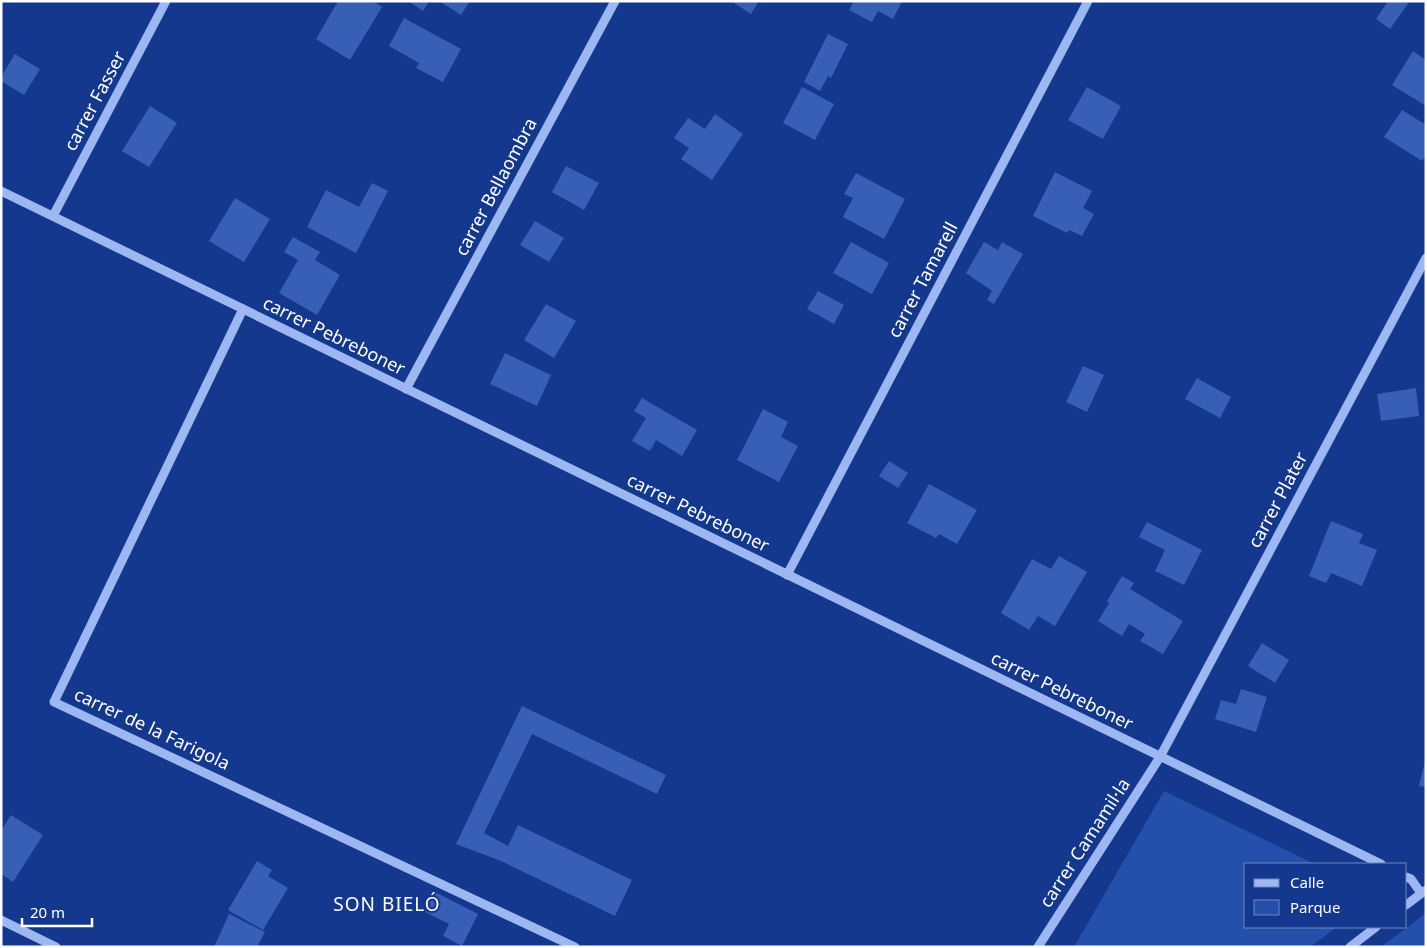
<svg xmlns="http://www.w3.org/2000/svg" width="1427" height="948" font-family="'Noto Sans',sans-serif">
	<rect width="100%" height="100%" fill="#13388d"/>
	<g fill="#2450ac">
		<polygon points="1164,791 1315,864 1246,864 1246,927 1337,927 1310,947 1074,947"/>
		<polygon points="1426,913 1426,947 1381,947"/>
	</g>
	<g fill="#365fb5">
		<polygon points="338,1 373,1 382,7 350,60 316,39"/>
		<polygon points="408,1 429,1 423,11"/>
		<polygon points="439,1 470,1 461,15"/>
		<polygon points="731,1 759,1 751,14"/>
		<polygon points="854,1 902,1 893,19 878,11 872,22 849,10"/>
		<polygon points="1388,1 1410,1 1390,29 1376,19"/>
		<polygon points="404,18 461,49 443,82 416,68 419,63 389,46"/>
		<polygon points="828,34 848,44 831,78 828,76 820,91 804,82"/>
		<polygon points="1413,51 1426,60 1426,106 1392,85"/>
		<polygon points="15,54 40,69 24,95 1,81 1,77"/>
		<polygon points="802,87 834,104 815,140 783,123"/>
		<polygon points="1087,87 1121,106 1103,139 1068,120"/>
		<polygon points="150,106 177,123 149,167 122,151"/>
		<polygon points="1402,110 1426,125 1426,155 1422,161 1384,137"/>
		<polygon points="715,114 743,134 712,180 681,159 689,148 674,138 688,118 705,129"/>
		<polygon points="566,166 599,183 584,210 552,192"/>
		<polygon points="1055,172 1092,191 1083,208 1094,214 1082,236 1069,230 1067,233 1033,216"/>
		<polygon points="856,173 905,199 884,239 843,217 853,198 844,194"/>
		<polygon points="372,183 388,191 356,253 307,227 326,190 359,207"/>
		<polygon points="235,198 270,219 244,262 209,241"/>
		<polygon points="535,221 564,238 549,262 520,245"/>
		<polygon points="293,237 320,252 315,260 340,275 317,315 279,293 298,260 284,252"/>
		<polygon points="851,242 889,263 872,294 833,273"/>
		<polygon points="984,242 998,250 1002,242 1023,254 994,304 987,300 992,291 966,273"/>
		<polygon points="818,291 844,305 834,324 807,309"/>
		<polygon points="546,304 576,321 554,358 524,340"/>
		<polygon points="505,353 551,375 537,406 490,384"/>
		<polygon points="1083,366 1104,375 1087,412 1066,402"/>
		<polygon points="1197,378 1231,397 1220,418 1185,399"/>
		<polygon points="1416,388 1419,416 1381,421 1377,394"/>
		<polygon points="642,398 697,430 682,456 656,440 650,451 632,441 646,418 634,411"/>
		<polygon points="763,409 788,422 781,437 798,446 779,482 737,460"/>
		<polygon points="889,461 908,473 898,488 879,476"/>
		<polygon points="929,484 977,510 957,544 939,534 936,538 907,523"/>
		<polygon points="1331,521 1363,534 1359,543 1377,550 1362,586 1331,573 1326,583 1309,576"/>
		<polygon points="1147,522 1202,550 1184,585 1155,571 1165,550 1139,537"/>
		<polygon points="1059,556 1087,572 1055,626 1038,616 1029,630 1001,613 1032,559 1051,569"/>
		<polygon points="1122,576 1134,583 1130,589 1183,621 1163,654 1140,641 1145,634 1129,624 1122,636 1098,621 1109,603 1107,601"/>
		<polygon points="1262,643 1289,660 1275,683 1248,666"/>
		<polygon points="1241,689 1267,697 1256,732 1215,719 1221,700 1236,704"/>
		<polygon points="522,706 666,775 657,794 532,734 484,833 508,846 518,825 632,880 615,916 501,861 456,844"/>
		<polygon points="1425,761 1426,761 1426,787 1419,786"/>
		<polygon points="11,815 43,835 13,882 1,874 1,831"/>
		<polygon points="257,861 272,870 268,876 288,888 263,930 228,910"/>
		<polygon points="433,891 478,914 462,946 443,936 449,924 423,911"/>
		<polygon points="229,914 265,932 257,947 214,947"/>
	</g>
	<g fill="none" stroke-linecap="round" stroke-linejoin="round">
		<g stroke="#9cb7f1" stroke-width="9">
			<polyline points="1,191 1381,864"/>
			<polyline points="53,216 166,1"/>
			<polyline points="243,309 54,702 575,947"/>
			<polyline points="406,389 615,1"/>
			<polyline points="787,575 1088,1"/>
			<polyline points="1406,877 1411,879 1421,893"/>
			<polyline points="1406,905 1426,890"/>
			<polyline points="1,920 56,947"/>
			<polyline points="1038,947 1160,757 1426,258"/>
			<polyline points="1350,947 1376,927"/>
		</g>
	</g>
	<g text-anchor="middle" stroke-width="4" stroke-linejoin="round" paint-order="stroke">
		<g font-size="18" fill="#fff" stroke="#13388d">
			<text transform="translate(95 101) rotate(-62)" y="6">carrer Fasser</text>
			<text transform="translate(496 187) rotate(-62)" y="6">carrer Bellaombra</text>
			<text transform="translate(923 280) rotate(-62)" y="6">carrer Tamarell</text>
			<text transform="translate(334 336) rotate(26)" y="6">carrer Pebreboner</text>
			<text transform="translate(1278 500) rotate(-62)" y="6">carrer Plater</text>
			<text transform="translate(698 513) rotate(26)" y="6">carrer Pebreboner</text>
			<text transform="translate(1062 691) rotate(26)" y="6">carrer Pebreboner</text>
			<text transform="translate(152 729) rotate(25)" y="6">carrer de la Farigola</text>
			<text transform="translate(1085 843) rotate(-57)" y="6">carrer Camamil·la</text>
		</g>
		<g font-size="19" letter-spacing="1" fill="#fff" stroke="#13388d">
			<text x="387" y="911">SON BIELÓ</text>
		</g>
	</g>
	<rect width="1427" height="948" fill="none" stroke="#ffffff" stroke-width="5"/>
	<rect x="1244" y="863" width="162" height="65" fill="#13388d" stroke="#7188bb"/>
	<rect x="1254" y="879" width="25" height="8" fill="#9cb7f1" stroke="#7188bb"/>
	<text x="1290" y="888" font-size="15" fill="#ffffff">Calle</text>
	<rect x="1254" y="900" width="25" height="15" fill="#2450ac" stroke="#7188bb"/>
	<text x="1290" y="913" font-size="15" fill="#ffffff">Parque</text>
	<path d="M22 918v8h70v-8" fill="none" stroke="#ffffff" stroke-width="2.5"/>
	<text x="30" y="918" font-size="15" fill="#ffffff" stroke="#13388d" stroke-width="4" paint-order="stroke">20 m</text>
</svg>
